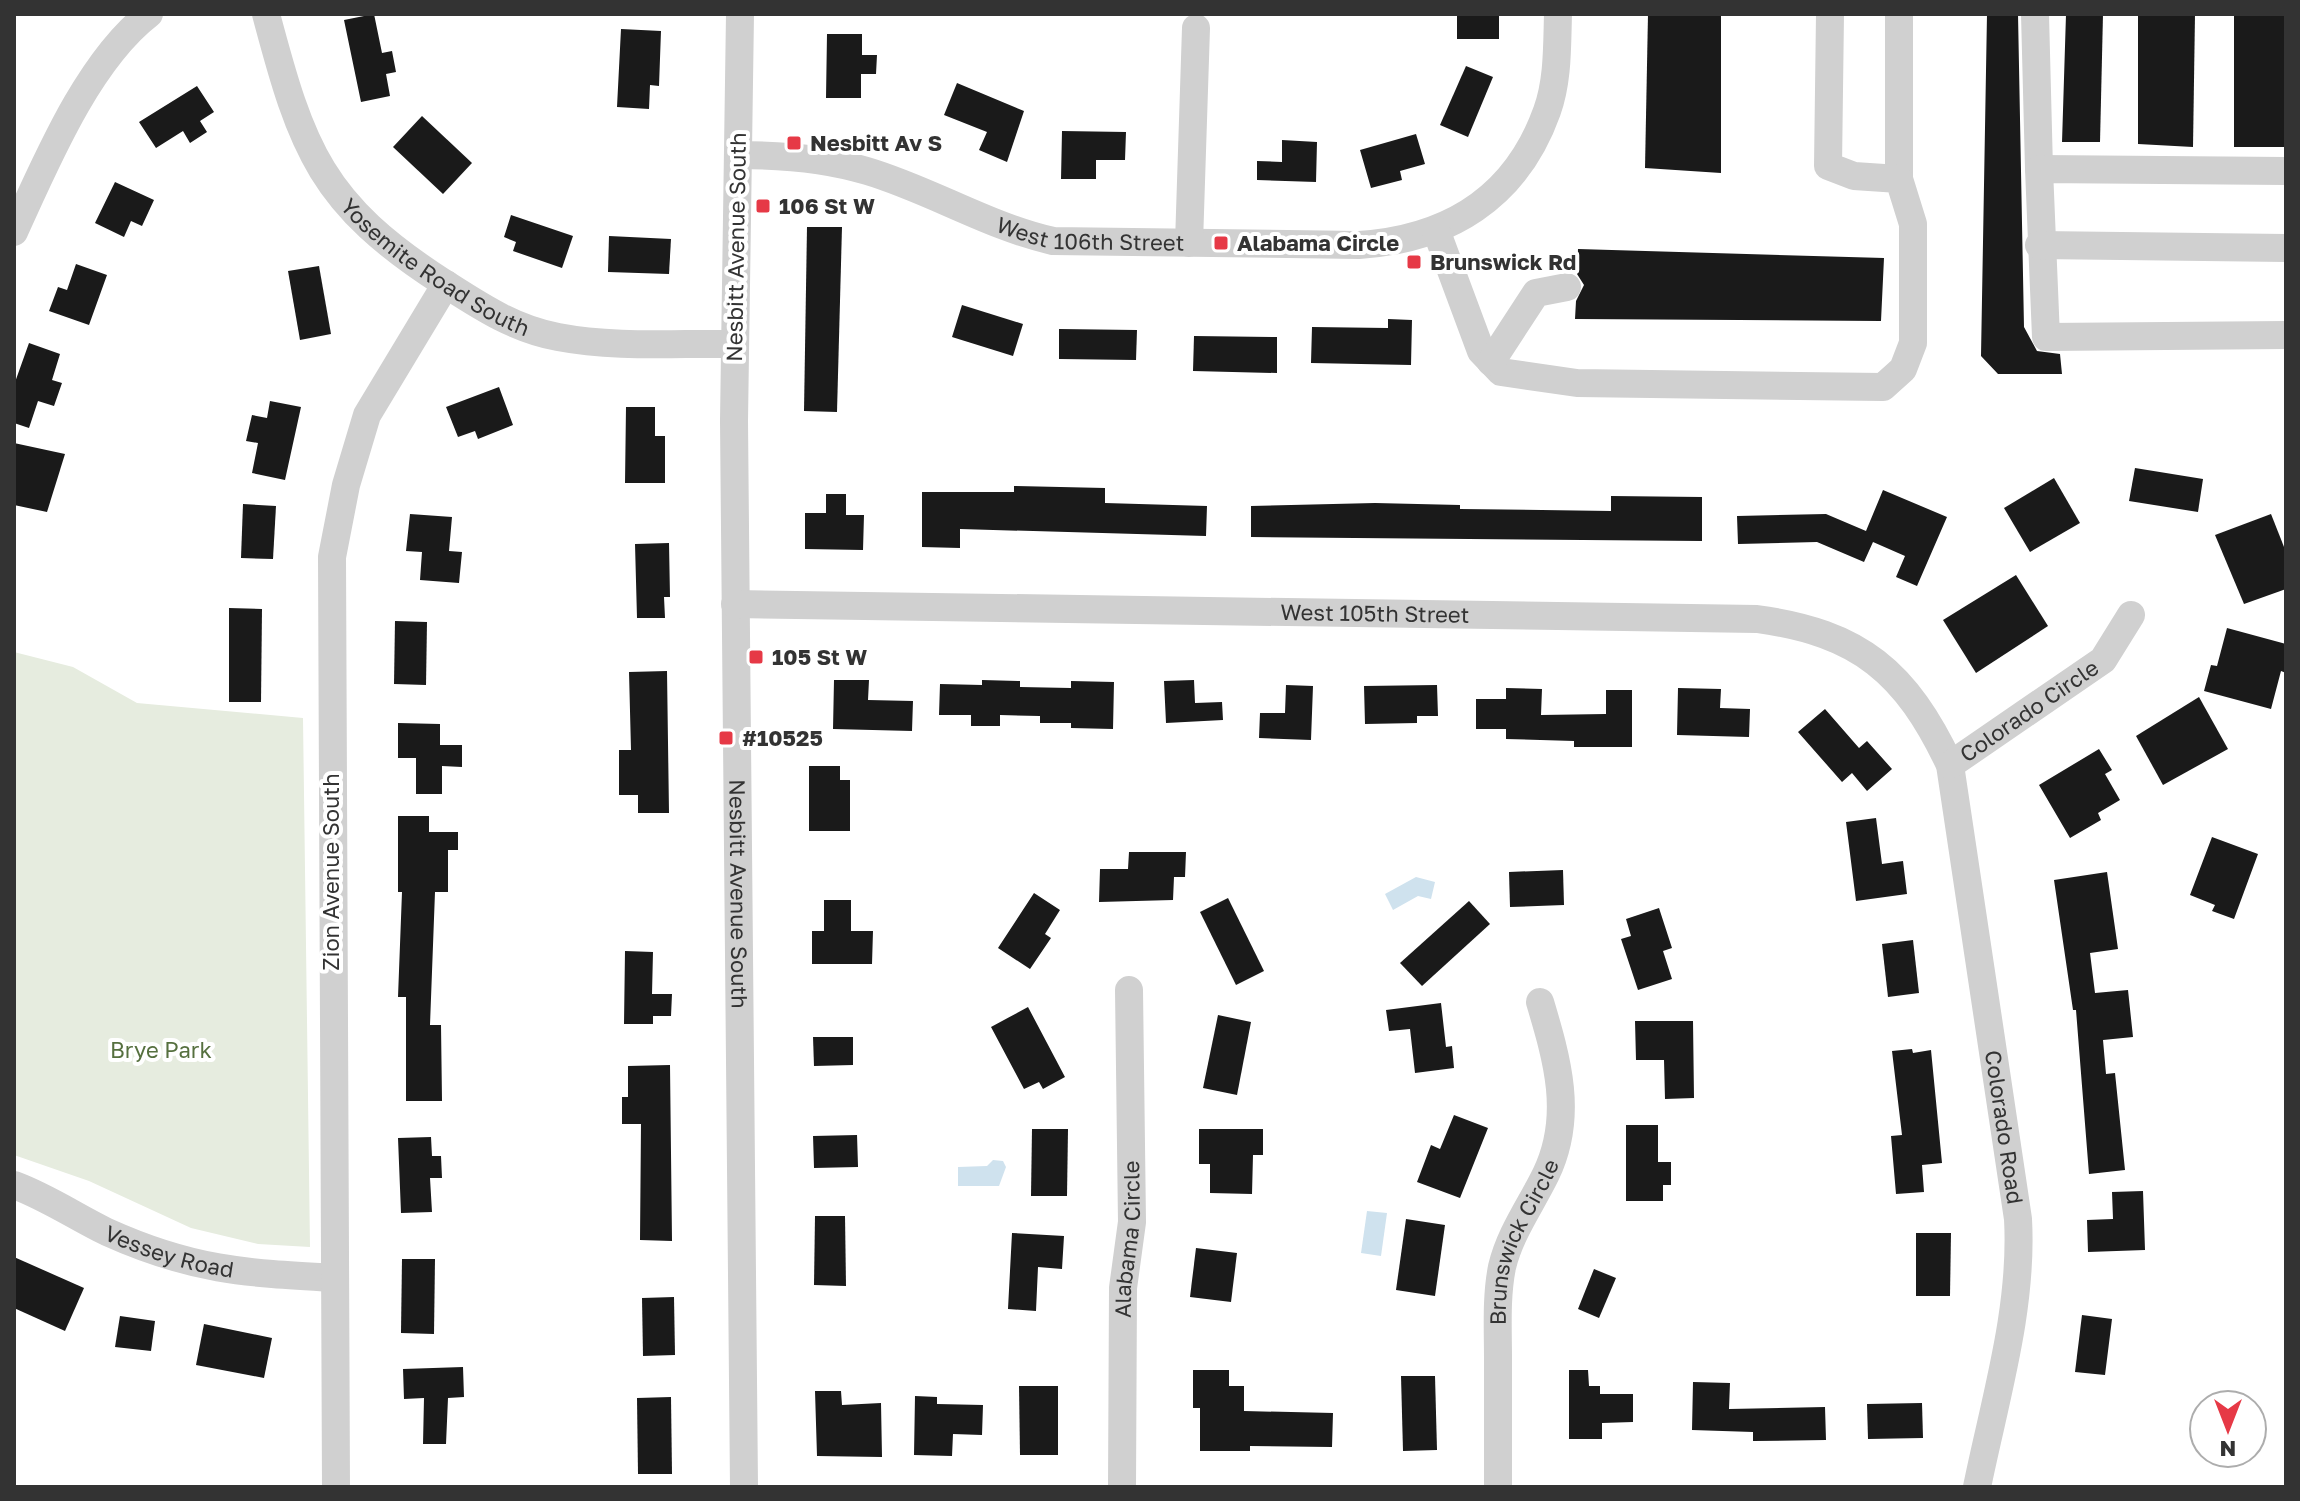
<svg xmlns="http://www.w3.org/2000/svg" width="2300" height="1501" font-family="'Golos Text',sans-serif">
	<rect width="100%" height="100%" fill="#fff"/>
	<polygon fill="#e6ecdf" points="14,652 73,667 137,703 303,718 310,1247 258,1244 191,1228 89,1181 14,1155"/>
	<g fill="#cfe2ee">
		<polygon points="1416,877 1435,882 1431,899 1418,896 1393,910 1385,894"/>
		<polygon points="993,1160 1003,1161 1006,1167 999,1186 958,1186 958,1167 987,1166"/>
		<polygon points="1367,1211 1387,1213 1381,1256 1361,1253"/>
	</g>
	<g fill="#1a1a1a">
		<polygon points="374,14 382,53 392,51 396,72 386,74 390,96 361,102 344,20"/>
		<rect x="1457" y="14" width="42" height="25"/>
		<polygon points="1648,14 1721,14 1721,173 1645,168"/>
		<polygon points="1987,14 2018,14 2024,327 2037,351 2060,354 2062,374 1998,374 1981,356"/>
		<polygon points="2066,14 2103,14 2100,142 2062,142"/>
		<polygon points="2138,14 2195,14 2193,147 2138,144"/>
		<rect x="2234" y="14" width="52" height="133"/>
		<polygon points="621,29 661,31 659,86 650,85 649,109 617,107"/>
		<polygon points="827,34 862,34 862,55 877,55 876,74 861,74 861,98 826,98"/>
		<polygon points="1466,66 1493,77 1468,137 1440,125"/>
		<polygon points="957,83 1024,111 1007,162 979,150 987,132 944,115"/>
		<polygon points="197,86 214,112 200,121 207,132 190,143 183,131 156,148 139,122"/>
		<polygon points="422,116 472,163 443,194 393,147"/>
		<polygon points="1062,131 1126,132 1125,160 1096,160 1096,179 1061,179"/>
		<polygon points="1416,134 1425,164 1400,171 1402,180 1371,188 1360,150"/>
		<polygon points="1282,140 1317,142 1316,182 1257,180 1257,161 1282,162"/>
		<polygon points="115,182 154,200 142,226 131,221 124,237 95,223"/>
		<polygon points="511,215 573,236 562,268 513,251 516,242 504,237"/>
		<polygon points="807,227 842,227 837,412 804,411"/>
		<polygon points="609,236 671,239 669,274 608,272"/>
		<polygon points="1578,249 1884,258 1881,321 1575,319 1576,301 1584,285 1577,274"/>
		<polygon points="76,264 107,275 89,325 49,311 58,287 67,290"/>
		<polygon points="319,266 331,334 300,340 288,271"/>
		<polygon points="962,305 1023,324 1013,356 952,337"/>
		<polygon points="1388,319 1412,320 1411,365 1311,363 1312,327 1388,328"/>
		<polygon points="1059,329 1137,330 1136,360 1059,359"/>
		<polygon points="1194,336 1277,337 1277,373 1193,371"/>
		<polygon points="29,343 60,354 52,380 62,383 54,406 38,401 29,428 14,423 14,385"/>
		<polygon points="499,387 513,425 478,439 475,431 458,437 446,407"/>
		<polygon points="270,401 301,407 285,480 252,473 258,443 246,441 252,415 267,418"/>
		<polygon points="626,407 655,407 655,436 665,436 665,483 625,483"/>
		<polygon points="14,443 65,454 47,512 14,505"/>
		<polygon points="2135,468 2203,479 2198,512 2129,501"/>
		<polygon points="2054,478 2080,523 2030,552 2004,508"/>
		<polygon points="1014,486 1105,488 1105,503 1207,506 1206,536 960,529 960,548 922,547 922,492 1014,492"/>
		<polygon points="1883,490 1947,517 1917,586 1896,577 1905,556 1873,542 1864,562 1817,542 1738,544 1737,516 1826,514 1866,531"/>
		<polygon points="826,494 846,494 846,515 864,515 863,550 805,549 805,513 826,513"/>
		<polygon points="1611,496 1702,497 1702,541 1251,537 1251,506 1375,503 1460,505 1460,509 1611,511"/>
		<polygon points="243,504 276,506 273,559 241,558"/>
		<polygon points="410,514 452,517 449,551 462,552 459,583 420,580 422,552 406,551"/>
		<polygon points="2271,514 2286,552 2286,589 2244,604 2215,535"/>
		<polygon points="669,543 670,597 664,597 665,618 637,618 635,544"/>
		<polygon points="2016,575 2048,626 1976,673 1943,620"/>
		<polygon points="229,608 262,609 261,702 229,702"/>
		<polygon points="395,621 427,622 426,685 394,684"/>
		<polygon points="2227,628 2286,644 2286,673 2281,671 2271,709 2204,691 2211,665 2217,666"/>
		<polygon points="667,671 669,813 638,813 638,795 619,795 619,750 631,750 629,672"/>
		<polygon points="834,680 869,680 868,700 913,701 912,731 833,729"/>
		<polygon points="982,680 1020,681 1020,687 1071,688 1071,681 1114,682 1113,729 1071,728 1071,723 1040,723 1040,716 1000,715 1000,726 971,726 971,715 939,715 940,684 982,685"/>
		<polygon points="1194,680 1195,703 1222,702 1223,720 1166,723 1164,681"/>
		<polygon points="1286,685 1313,686 1311,740 1259,738 1260,713 1285,713"/>
		<polygon points="1437,685 1438,716 1417,716 1417,723 1365,724 1364,686"/>
		<polygon points="1506,688 1542,689 1541,715 1606,714 1606,690 1632,690 1632,747 1574,747 1574,741 1506,739 1506,729 1476,729 1476,699 1506,699"/>
		<polygon points="1678,688 1721,689 1720,708 1750,709 1749,737 1677,735"/>
		<polygon points="2199,697 2228,749 2163,785 2136,736"/>
		<polygon points="1825,709 1859,748 1867,741 1892,769 1867,791 1852,773 1842,782 1798,732"/>
		<polygon points="398,723 440,724 440,745 462,745 462,767 442,766 442,794 416,794 416,758 398,758"/>
		<polygon points="2099,749 2112,770 2105,774 2120,800 2098,813 2101,820 2070,838 2039,785"/>
		<polygon points="809,766 840,766 840,780 850,780 850,831 809,831"/>
		<polygon points="398,816 429,816 429,832 458,832 458,850 448,850 448,892 435,892 430,1025 441,1025 442,1101 406,1101 406,997 398,997 402,892 398,892"/>
		<polygon points="1876,818 1882,864 1903,861 1907,894 1856,901 1846,822"/>
		<polygon points="2212,837 2258,854 2234,919 2212,911 2215,905 2190,895"/>
		<polygon points="1129,852 1186,852 1185,877 1174,877 1173,900 1099,902 1100,869 1128,869"/>
		<polygon points="1563,870 1564,905 1510,907 1509,872"/>
		<polygon points="2107,872 2118,949 2090,953 2095,993 2128,990 2133,1037 2103,1040 2106,1074 2115,1073 2125,1170 2089,1174 2076,1010 2073,1010 2054,880"/>
		<polygon points="1034,893 1060,910 1045,934 1051,938 1030,969 998,948"/>
		<polygon points="1228,898 1264,971 1236,985 1200,912"/>
		<polygon points="824,900 851,900 851,931 873,931 872,964 812,964 812,931 824,931"/>
		<polygon points="1469,901 1490,924 1422,986 1400,963"/>
		<polygon points="1659,908 1672,948 1663,951 1672,979 1638,990 1621,939 1631,936 1626,919"/>
		<polygon points="1913,940 1919,993 1888,997 1882,944"/>
		<polygon points="625,951 653,952 652,994 672,994 671,1016 653,1016 653,1024 624,1024"/>
		<polygon points="1441,1003 1446,1047 1452,1046 1454,1068 1415,1073 1410,1029 1389,1031 1386,1010"/>
		<polygon points="1028,1007 1065,1077 1043,1089 1039,1082 1024,1089 991,1027"/>
		<polygon points="1218,1015 1251,1022 1237,1095 1203,1088"/>
		<polygon points="1635,1021 1693,1021 1694,1098 1665,1099 1664,1060 1636,1060"/>
		<polygon points="813,1037 853,1037 853,1065 814,1066"/>
		<polygon points="1912,1049 1913,1053 1931,1050 1942,1163 1922,1165 1924,1192 1896,1194 1891,1136 1902,1135 1892,1051"/>
		<polygon points="670,1065 672,1241 640,1240 641,1124 622,1124 622,1097 628,1097 628,1066"/>
		<polygon points="1454,1115 1488,1128 1460,1198 1417,1182 1431,1145 1440,1149"/>
		<polygon points="1626,1125 1658,1125 1658,1162 1671,1162 1671,1185 1663,1185 1663,1201 1626,1201"/>
		<polygon points="1032,1129 1068,1129 1067,1196 1031,1196"/>
		<polygon points="1199,1129 1263,1129 1263,1155 1253,1155 1252,1194 1210,1193 1210,1164 1199,1164"/>
		<polygon points="857,1135 858,1167 814,1168 813,1136"/>
		<polygon points="431,1137 432,1156 441,1156 442,1178 430,1178 432,1212 401,1213 398,1138"/>
		<polygon points="2143,1191 2145,1250 2088,1252 2087,1220 2113,1219 2112,1192"/>
		<polygon points="815,1216 845,1216 846,1286 814,1285"/>
		<polygon points="1406,1219 1445,1225 1435,1296 1396,1290"/>
		<polygon points="1012,1233 1064,1236 1062,1269 1038,1267 1036,1311 1008,1309"/>
		<polygon points="1916,1233 1951,1233 1950,1296 1916,1296"/>
		<polygon points="1196,1248 1237,1253 1231,1302 1190,1297"/>
		<polygon points="14,1257 84,1288 65,1331 14,1308"/>
		<polygon points="402,1259 435,1259 434,1334 401,1333"/>
		<polygon points="1594,1269 1616,1278 1599,1318 1578,1309"/>
		<polygon points="674,1297 675,1355 643,1356 642,1298"/>
		<polygon points="2082,1315 2112,1319 2105,1375 2075,1372"/>
		<polygon points="120,1316 155,1321 151,1351 115,1347"/>
		<polygon points="204,1324 272,1338 264,1378 196,1365"/>
		<polygon points="463,1367 464,1397 448,1398 446,1444 423,1444 424,1398 404,1399 403,1369"/>
		<polygon points="1193,1370 1229,1370 1229,1386 1244,1386 1244,1411 1333,1413 1332,1447 1250,1446 1250,1451 1200,1451 1200,1408 1193,1408"/>
		<polygon points="1569,1370 1588,1370 1589,1386 1600,1386 1600,1394 1633,1394 1633,1422 1602,1423 1602,1439 1569,1439"/>
		<polygon points="1401,1376 1435,1376 1437,1450 1403,1451"/>
		<polygon points="1693,1382 1730,1383 1729,1409 1825,1407 1826,1440 1753,1441 1753,1432 1692,1430"/>
		<polygon points="1019,1386 1058,1386 1058,1455 1020,1455"/>
		<polygon points="815,1391 841,1391 842,1405 881,1403 882,1457 817,1456"/>
		<polygon points="915,1396 937,1397 937,1404 983,1405 982,1435 953,1434 952,1456 914,1455"/>
		<polygon points="671,1397 672,1474 638,1474 637,1398"/>
		<polygon points="1922,1403 1923,1438 1868,1439 1867,1404"/>
	</g>
	<g fill="none" stroke-linecap="round" stroke-linejoin="round">
		<g stroke="#d0d0d0" stroke-width="28">
			<path id="s1" d="M266,14C302,150 321,204 444,283C480,306 514,329 558,337C615,348 676,343 734,344"/>
			<path id="s2" d="M740,14L734,421L744,1487"/>
			<polyline points="2035,14 2039,169"/>
			<path id="s3" d="M738,155C782,155 825,158 867,171C931,190 987,226 1053,241L1359,245C1448,239 1516,198 1547,111C1558,81 1557,46 1558,14"/>
			<polyline points="2286,171 2039,169 2046,337 2286,335"/>
			<polyline points="1899,179 1899,14"/>
			<polyline points="1436,230 1481,351 1501,372 1577,383 1883,387 1903,369 1913,343 1913,224 1899,179 1854,176 1828,166 1830,14"/>
			<path d="M14,232C46,162 88,61 149,14"/>
			<polyline points="1189,243 1196,28"/>
			<polyline points="2039,245 2286,248"/>
			<polyline points="1491,362 1536,293 1567,287"/>
			<path id="s4" d="M735,604L1757,619C1860,633 1906,672 1950,765L2018,1219C2023,1309 1995,1399 1977,1487"/>
			<path id="s5" d="M1950,765L2103,660L2131,615"/>
			<path id="s6" d="M14,1185C47,1197 76,1217 107,1232C191,1270 244,1273 334,1278"/>
			<polyline points="336,1487 332,557 346,485 367,415 446,284"/>
			<path id="s7" d="M1122,1487L1123,1288L1132,1222L1129,990"/>
			<path id="s8" d="M1498,1487C1498,1444 1498,1402 1498,1359C1498,1329 1496,1297 1502,1267C1510,1233 1531,1205 1546,1174C1574,1116 1557,1059 1540,1002"/>
		</g>
	</g>
	<g fill="#e63946" stroke="#fff" stroke-width="3">
		<rect x="786" y="135" width="16" height="16" rx="4"/>
		<rect x="755" y="198" width="16" height="16" rx="4"/>
		<rect x="1213" y="235" width="16" height="16" rx="4"/>
		<rect x="1406" y="254" width="16" height="16" rx="4"/>
		<rect x="748" y="649" width="16" height="16" rx="4"/>
		<rect x="718" y="730" width="16" height="16" rx="4"/>
	</g>
	<g text-anchor="middle" stroke-width="8" stroke-linejoin="round" paint-order="stroke">
		<g font-size="22" font-weight="bold" fill="#333" stroke="#fff" text-anchor="start">
			<text x="810" y="151">Nesbitt Av S</text>
			<text x="779" y="214">106 St W</text>
			<text x="1237" y="251">Alabama Circle</text>
			<text x="1430" y="270">Brunswick Rd</text>
			<text x="772" y="665">105 St W</text>
			<text x="742" y="746">#10525</text>
		</g>
		<g font-size="22" fill="#333" stroke="#fff">
			<text dy="8" stroke="none"><textPath href="#s3" startOffset="366">West 106th Street</textPath></text>
			<text transform="translate(736 247) rotate(-89)" y="8">Nesbitt Avenue South</text>
			<text dy="8" stroke="none"><textPath href="#s1" startOffset="318">Yosemite Road South</textPath></text>
			<text dy="8" stroke="none"><textPath href="#s4" startOffset="640">West 105th Street</textPath></text>
			<text dy="8" stroke="none"><textPath href="#s5" startOffset="96">Colorado Circle</textPath></text>
			<text transform="translate(331 872) rotate(-90)" y="8">Zion Avenue South</text>
			<text dy="8" stroke="none"><textPath href="#s2" startOffset="880">Nesbitt Avenue South</textPath></text>
			<text dy="8" stroke="none"><textPath href="#s4" startOffset="1644">Colorado Road</textPath></text>
			<text dy="8" stroke="none"><textPath href="#s7" startOffset="248">Alabama Circle</textPath></text>
			<text dy="8" stroke="none"><textPath href="#s8" startOffset="250">Brunswick Circle</textPath></text>
			<text dy="8" stroke="none"><textPath href="#s6" startOffset="170">Vessey Road</textPath></text>
		</g>
		<g font-size="22" fill="#56703f" stroke="#fff">
			<text x="161" y="1058">Brye Park</text>
		</g>
	</g>
	<rect width="2300" height="1501" fill="none" stroke="#333333" stroke-width="32"/>
	<g transform="translate(2228 1429) rotate(180)"><circle r="38" fill="#ffffff" stroke="#adadad" stroke-width="2"/>
	<path d="M0-6L14 30L0 20L-14 30Z" fill="#e63946"/>
	<text y="-12" font-size="22" font-weight="bold" text-anchor="middle" fill="#333333">N</text>
	</g>
</svg>
